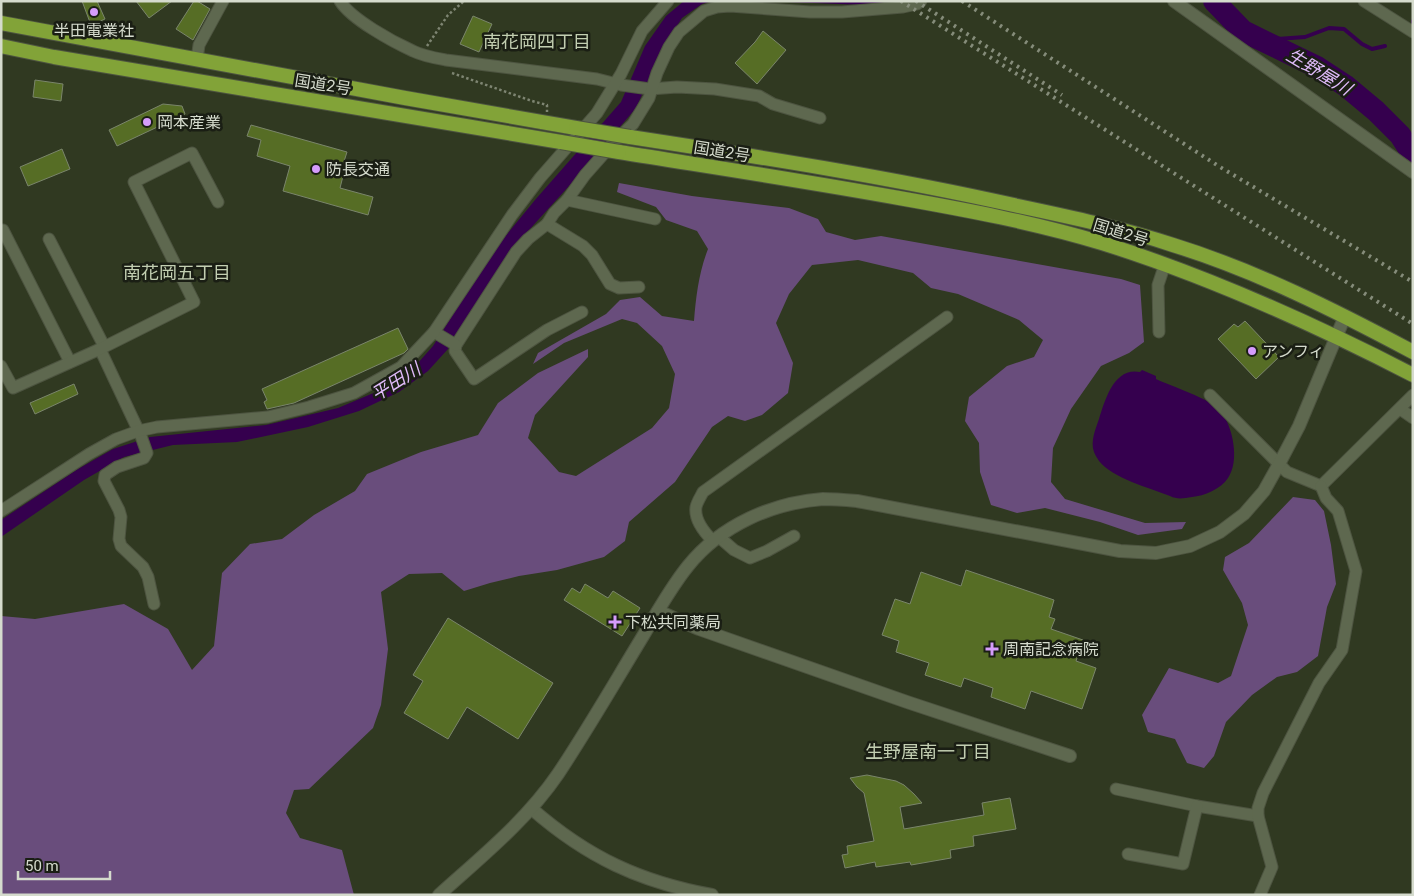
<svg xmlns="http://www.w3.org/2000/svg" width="1414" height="896" font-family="Roboto,'Noto Sans JP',sans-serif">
	<rect width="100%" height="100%" fill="#303921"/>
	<g fill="#694d7c">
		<path d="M619,183L692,196L789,208L818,219L826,232L855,240L881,236L1121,279L1140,285L1144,342L1129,353L1101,366L1071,409L1053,448L1051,482L1065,499L1145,523L1186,522L1182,529L1138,535L1100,522L1045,508L1017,513L991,505L980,472L979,443L965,421L969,397L1007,366L1034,357L1043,340L1019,320L958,294L931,288L913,273L858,260L812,265L789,294L776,323L793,363L788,393L762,415L745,421L728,416L712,427L675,482L629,522L625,541L604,557L557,570L519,576L490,583L464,591L442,573L409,574L381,592L388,649L381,705L373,728L309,789L294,790L286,813L300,838L342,850L354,895H1V616L35,619L124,604L168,629L192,670L214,646L222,573L250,544L282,539L314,515L355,491L367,474L421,452L478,435L498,403L538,373L588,349V357L535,415L528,438L559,472L576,476L652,428L669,408L675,374L662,346L637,323L622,319L564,343L533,364L538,353L606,314L620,300L640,297L662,316L694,321C696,296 699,272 708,249L697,231L666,220L656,207L617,192Z"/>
		<polygon points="1293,497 1315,500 1324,511 1331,545 1336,584 1327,607 1318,656 1297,672 1277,677 1252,695 1226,722 1214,756 1204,768 1187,763 1175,739 1148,732 1142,715 1169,668 1218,683 1231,676 1248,625 1242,603 1223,570 1225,557 1249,543"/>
	</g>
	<g fill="#35004e">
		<polygon points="684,1 712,1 702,4 682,18 663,48 636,108 579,175 519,241 448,349 428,371 399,392 359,411 308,427 237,442 173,445 124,457 84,480 1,537 1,520 78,469 113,449 150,437 266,425 338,408 383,389 410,372 433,346 494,250 535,200 621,102 645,46 666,16"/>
		<polygon points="762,1 910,1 865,5"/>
		<path d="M1142,370L1156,376V379C1171,386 1210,399 1220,410C1233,426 1240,461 1228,478C1221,489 1204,496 1192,497C1184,498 1178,500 1170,496C1150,488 1112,478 1099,461C1098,459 1095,455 1094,452C1090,441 1096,428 1099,419C1105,400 1114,367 1140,372Z"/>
	</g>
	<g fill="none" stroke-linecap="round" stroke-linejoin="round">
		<g stroke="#35004e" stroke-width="4">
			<polyline points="1413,22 1413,21"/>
			<polyline points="1263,40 1305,37 1329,28 1344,29 1362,44 1372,49 1385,46"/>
		</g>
		<polyline stroke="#35004e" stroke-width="22" points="1214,1 1243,31 1317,67 1346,86 1376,111 1400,135 1413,155"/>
	</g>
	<g fill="#566d25" stroke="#7a856b">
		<polygon points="82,1 97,1 105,19 91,25"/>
		<polygon points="136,1 172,1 149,18"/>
		<polygon points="194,1 197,1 210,9 193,40 176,29"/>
		<polygon points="473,16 492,24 479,52 460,44"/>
		<polygon points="763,31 786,50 757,84 735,63 755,42"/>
		<polygon points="35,80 63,84 61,101 33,97"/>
		<polygon points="163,104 182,106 185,114 117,146 109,130"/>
		<polygon points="251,125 347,152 341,171 344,172 340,188 373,197 368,215 283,191 290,166 257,156 261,140 247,136"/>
		<polygon points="62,149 70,169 28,186 20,167"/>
		<polygon points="1245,321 1279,357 1256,379 1218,339 1234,324 1238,327"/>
		<polygon points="398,328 408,349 404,353 294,403 267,409 264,402 267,400 262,389"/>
		<polygon points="74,384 78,394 35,414 30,403"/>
		<polygon points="966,570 1054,600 1049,617 1055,619 1051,629 1083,640 1076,661 1096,668 1082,709 1031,691 1025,709 991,697 993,688 964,678 961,687 925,675 929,663 896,652 899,641 882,635 895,599 910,604 921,572 961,586"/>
		<polygon points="585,584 608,598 613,591 640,608 622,636 564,600 572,588 580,593"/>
		<polygon points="448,618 553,683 518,739 467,707 448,739 404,713 423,681 413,675"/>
		<polygon points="867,775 896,781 904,785 914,794 922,803 900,807 904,829 984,815 982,803 1010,798 1016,829 973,836 974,846 950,850 951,858 911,865 910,862 876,867 875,862 845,868 842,855 848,854 847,846 874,841 864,793 857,787 850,778"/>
	</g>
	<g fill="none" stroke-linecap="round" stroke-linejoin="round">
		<defs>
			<g id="minor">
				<path d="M340,1C351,19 393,42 413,51C423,56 435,58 446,60L597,79L621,85L650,89L677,87L715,89L759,96L773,104L820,118"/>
				<polyline points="1364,1 1413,32"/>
				<polyline points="197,59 199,45 223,1"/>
				<polyline points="567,200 585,175 616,140 633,124 649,98 657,73 669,47 679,32 704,11 717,7 730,6 810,12 842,12 903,7 917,4 921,1"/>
				<polyline points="547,224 583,246 592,255 610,284 619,288 639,287"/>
				<polyline points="1,231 3,230 70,362"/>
				<polyline points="49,239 104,346"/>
				<polyline points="582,312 547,330 474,379 455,351 456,345 516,252 528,239 547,224 554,213 567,200 655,219"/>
				<polyline points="434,332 456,345"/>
				<polyline points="1159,332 1158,285 1165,264"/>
				<polyline points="100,349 141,436 147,453 144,458 117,467 105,475 104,481 119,510 121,517 119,539 121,546 143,567 148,577 154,604"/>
				<polyline points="1,366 13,388 100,349 194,302 134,182 192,153 218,202"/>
				<polyline points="1210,395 1287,472 1321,486"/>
				<polyline points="1400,409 1413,418"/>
				<polyline points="1321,486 1413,395"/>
				<polyline points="1,511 89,454 116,439 138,431 157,427 268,417 309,407 354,393 401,367 434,332 512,215 540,178 597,113 621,74 642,31 668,1"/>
				<polyline points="719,537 734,550 750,558 767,551 794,536"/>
				<path d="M713,541C705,533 694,520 696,507C697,502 701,496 703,492L947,317"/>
				<polyline points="1116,789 1197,806 1258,816"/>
				<polyline points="1128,854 1183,864 1197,806"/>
				<polyline points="1260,895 1272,867 1258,816 1258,808 1263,793 1319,683 1342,650 1356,571 1338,511 1326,498 1321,486"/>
			</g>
			<g id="tertiary">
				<polyline points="1174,1 1413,172"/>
				<polyline points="658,611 699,629 907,702 1070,756"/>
				<path d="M532,809C587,857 640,882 712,895"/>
				<path d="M439,895C481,857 526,821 558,774C588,729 615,682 643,636C657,612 671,587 688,566C721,525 772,503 823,499C834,499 846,500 857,501L1120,551L1156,553L1190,546L1220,532L1244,514L1264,491L1279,464L1299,426L1345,316"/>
			</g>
			<g id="trunk">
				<polyline points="1,23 405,98 576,128"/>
				<polyline points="1,46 54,57 561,142"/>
				<path d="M630,137C760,157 889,177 1018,206C1070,217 1122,228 1173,245C1257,271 1336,311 1413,352"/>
				<path d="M619,152C712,167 805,181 899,198C967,210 1036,223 1102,243C1210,277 1312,323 1413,375"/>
			</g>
		</defs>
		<use href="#minor" stroke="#4d5440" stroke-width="13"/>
		<use href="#tertiary" stroke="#4d5440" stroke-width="14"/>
		<use href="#trunk" stroke="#4d5440" stroke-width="16"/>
		<g stroke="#7e8572" stroke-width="2.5" stroke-dasharray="2.5 2.5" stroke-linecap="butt">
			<polyline points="427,46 448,15 464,1"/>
			<polyline points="452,73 532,101 547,105 547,112"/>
		</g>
		<use href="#minor" stroke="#5e684f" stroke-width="11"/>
		<use href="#tertiary" stroke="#5e684f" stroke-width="12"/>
		<use href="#trunk" stroke="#82a338" stroke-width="14"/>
		<g stroke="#858c7a" stroke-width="4" stroke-dasharray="2.5 5" stroke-linecap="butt">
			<polyline points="901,1 1413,324"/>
			<polyline points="916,1 1062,95"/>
			<polyline points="962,1 1220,167 1413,282"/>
		</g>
		<defs>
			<g id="trunk-bridge">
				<polyline points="576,128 630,137"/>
				<polyline points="561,142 619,152"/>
			</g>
		</defs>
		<use href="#trunk-bridge" stroke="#4d5440" stroke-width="16" stroke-linecap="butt"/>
		<use href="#trunk-bridge" stroke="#82a338" stroke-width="14"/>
	</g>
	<g fill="#d59cfb" stroke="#1a1e14" stroke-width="2">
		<circle cx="94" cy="12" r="5"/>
		<circle cx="147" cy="122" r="5"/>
		<circle cx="316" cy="169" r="5"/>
		<circle cx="1252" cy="351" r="5"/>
		<path d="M612.5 614.5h5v5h5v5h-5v5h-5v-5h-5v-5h5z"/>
		<path d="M989.5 641.5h5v5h5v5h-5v5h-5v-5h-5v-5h5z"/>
	</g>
	<g text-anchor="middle" stroke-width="5" stroke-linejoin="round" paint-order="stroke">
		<g font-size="16" fill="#d5dbcd" stroke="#1a1e14" text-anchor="start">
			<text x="94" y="36" text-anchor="middle">半田電業社</text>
			<text x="157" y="128">岡本産業</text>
			<text x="326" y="175">防長交通</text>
			<text x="1262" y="357">アンフィ</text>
			<text x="625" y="628">下松共同薬局</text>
			<text x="1003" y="655">周南記念病院</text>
		</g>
		<g font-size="16" fill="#d5dbcd" stroke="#1a1e14">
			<text transform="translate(323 84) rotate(9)" y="6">国道2号</text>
			<text transform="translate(722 151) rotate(9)" y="6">国道2号</text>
			<text transform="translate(1121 232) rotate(17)" y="6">国道2号</text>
		</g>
		<g font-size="18" fill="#c2ceb1" stroke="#1a1e14">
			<text x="537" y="48">南花岡四丁目</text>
			<text x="177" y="279">南花岡五丁目</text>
			<text x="928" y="758">生野屋南一丁目</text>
		</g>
		<g font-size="18" font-style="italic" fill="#dfbaf9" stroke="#1a1e14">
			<text transform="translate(1319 72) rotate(31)" y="6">生野屋川</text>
			<text transform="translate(396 382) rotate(-32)" y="6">平田川</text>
		</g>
	</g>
	<rect width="1414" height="896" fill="none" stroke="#d5dbcd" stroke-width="5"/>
	<path d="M18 871v8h92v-8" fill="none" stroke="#d5dbcd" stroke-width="2.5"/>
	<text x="25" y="871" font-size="15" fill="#d5dbcd" stroke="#1a1e14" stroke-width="4" paint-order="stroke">50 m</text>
</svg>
